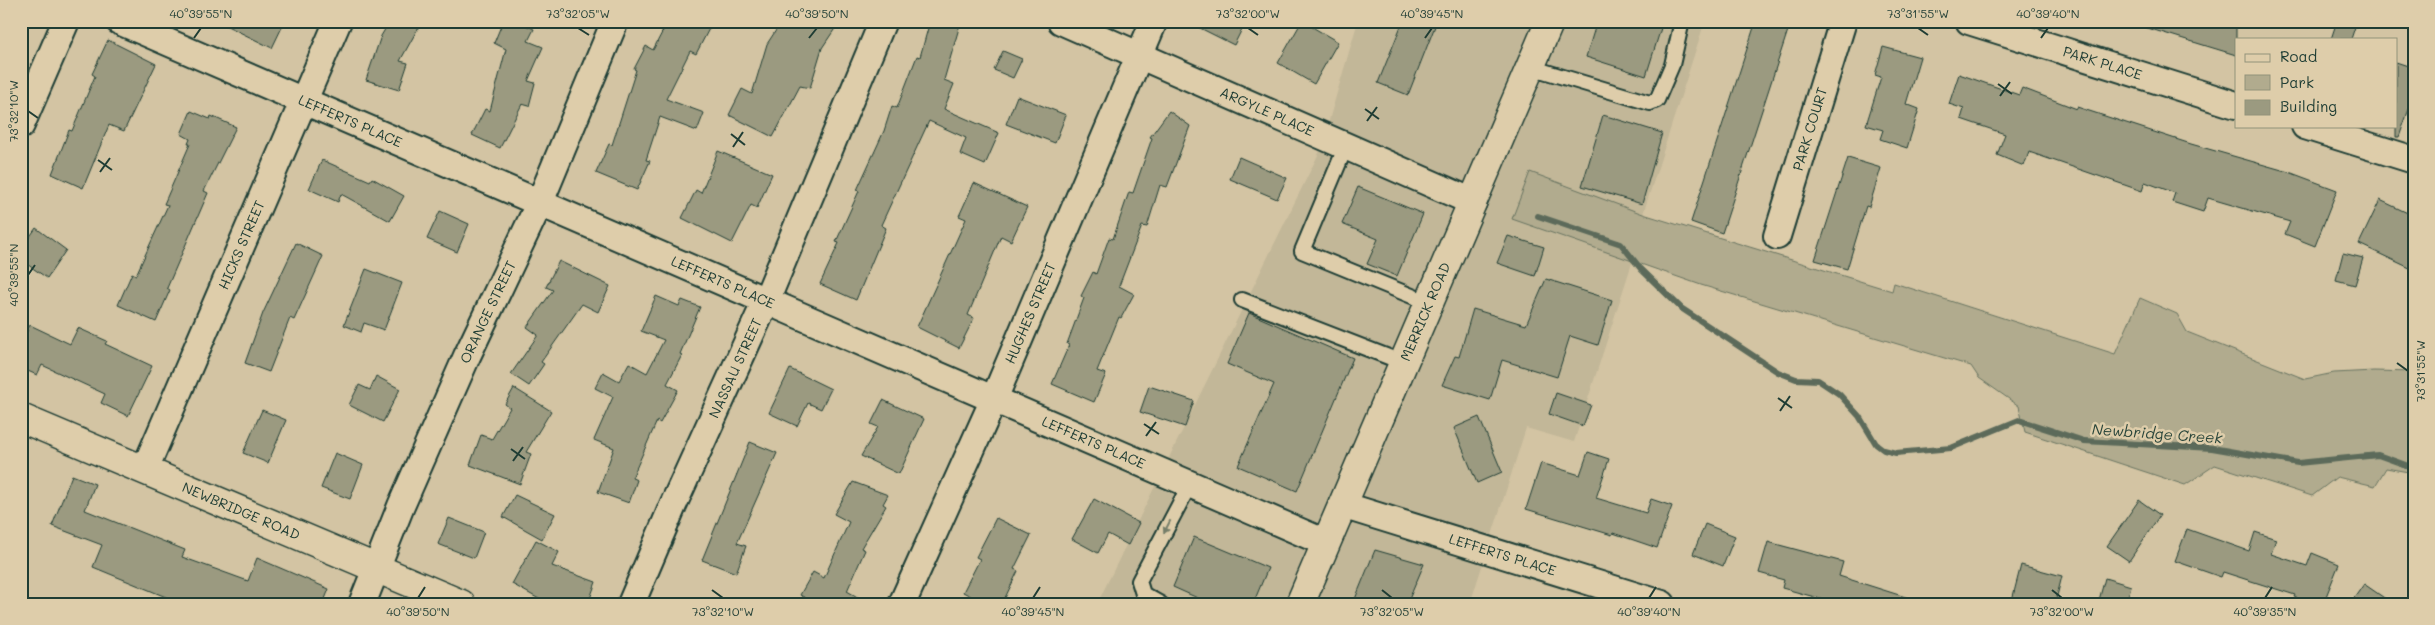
<svg xmlns="http://www.w3.org/2000/svg" width="2435" height="625" font-family="Mali,sans-serif">
	<rect width="100%" height="100%" fill="#d3c4a3"/>
	<filter id="ink" filterUnits="userSpaceOnUse"><feTurbulence type="fractalNoise" baseFrequency=".02" numOctaves="2"/><feDisplacementMap in="SourceGraphic" scale="10" xChannelSelector="R" yChannelSelector="G"/><feConvolveMatrix kernelMatrix="1 2 1 2 8 2 1 2 1" color-interpolation-filters="sRGB"/></filter>
	<g filter="url(#ink)">
		<polygon fill="#c2b798" points="1358,21 1705,21 1643,214 1632,263 1574,442 1526,428 1470,604 1097,604 1320,151"/>
		<polygon fill="#b1ab8e" stroke="#687461" points="1530,172 1643,214 1892,291 1894,283 2115,354 2140,298 2177,314 2187,332 2305,379 2334,373 2374,371 2414,372 2414,473 2386,468 2375,486 2337,477 2312,496 2215,465 2185,485 2025,432 2019,406 1979,378 1971,366 1701,285 1512,219"/>
		<g fill="none" stroke-linecap="round" stroke-linejoin="round">
			<polyline stroke="#5c6b5a" stroke-width="6" points="1538,216 1621,244 1641,269 1681,308 1778,372 1796,379 1818,380 1839,394 1859,416 1876,444 1884,450 1896,453 1951,448 2019,420 2084,441 2212,448 2298,463 2378,455 2414,468"/>
		</g>
		<g fill="#9b9a80" stroke="#1f3d34">
			<polygon points="217,21 285,21 272,48"/>
			<polygon points="390,21 422,21 400,61 408,63 399,90 366,80 381,36"/>
			<polygon points="503,21 516,21 534,29 528,41 543,47 528,81 535,83 529,106 522,104 500,148 472,135 485,109 490,111 506,49 494,43"/>
			<polygon points="668,21 713,21 696,54 690,51 666,99 704,113 697,131 660,117 646,160 650,161 637,190 596,173 609,144 612,145 636,70 634,69 646,46 653,50"/>
			<polygon points="782,21 840,21 822,48 810,88 800,86 773,137 729,115 742,89 752,94 767,44"/>
			<polygon points="930,21 961,21 944,80 954,84 944,109 999,133 985,165 960,154 966,138 929,121 881,225 886,228 856,300 820,284 839,243 836,242 859,191 857,190 884,131 892,106 897,108 917,56 920,57"/>
			<polygon points="1186,21 1246,21 1234,45"/>
			<polygon points="1302,21 1338,42 1314,84 1278,63"/>
			<polygon points="1403,21 1437,21 1408,95 1378,83"/>
			<polygon points="1597,21 1639,21 1661,28 1646,76 1586,57"/>
			<polygon points="1756,21 1791,21 1722,233 1691,222"/>
			<polygon points="2142,21 2217,21 2236,27 2236,55 2141,26"/>
			<polygon points="2337,21 2357,21 2351,39 2331,39"/>
			<polygon points="108,40 156,64 124,131 109,125 83,188 52,174 69,130 72,131 95,76 92,74"/>
			<polygon points="1883,47 1920,57 1906,104 1919,109 1907,148 1880,139 1883,130 1866,125 1881,77 1875,75"/>
			<polygon points="1003,51 1022,59 1013,78 994,70"/>
			<polygon points="2396,62 2414,68 2414,95 2399,137 2396,137"/>
			<polygon points="1959,74 2019,95 2022,88 2077,109 2077,107 2191,144 2289,172 2337,190 2315,246 2285,234 2290,222 2208,198 2203,212 2172,202 2175,193 2145,182 2142,191 2029,152 2024,166 1997,155 2005,134 1961,119 1964,109 1949,104"/>
			<polygon points="1017,96 1066,115 1055,143 1006,124"/>
			<polygon points="191,111 210,119 211,116 236,127 204,191 208,193 167,288 170,290 156,322 118,305 132,273 136,275 168,205 164,204 190,144 188,144 190,139 181,134"/>
			<polygon points="1169,111 1190,126 1167,187 1160,185 1147,227 1142,226 1119,286 1134,294 1121,318 1119,317 1097,371 1106,374 1094,402 1052,384 1069,345 1067,344 1084,298 1081,296 1093,272 1096,274 1109,238 1113,239 1129,192 1133,193 1152,138 1150,137"/>
			<polygon points="1603,115 1662,133 1642,204 1582,186"/>
			<polygon points="718,151 772,174 757,208 751,205 732,243 682,218 696,190 701,193"/>
			<polygon points="1239,157 1287,178 1277,199 1230,179"/>
			<polygon points="1848,158 1881,168 1869,207 1866,206 1847,269 1815,260"/>
			<polygon points="322,160 370,181 372,178 404,196 390,221 341,194 338,202 309,189"/>
			<polygon points="974,183 1027,207 1011,241 1001,236 968,315 974,318 959,348 917,327 966,219 959,216"/>
			<polygon points="1358,187 1423,214 1397,276 1367,264 1378,239 1342,224"/>
			<polygon points="2380,200 2414,216 2414,270 2359,244"/>
			<polygon points="440,211 469,224 457,252 427,239"/>
			<polygon points="36,228 66,250 47,278 21,260 21,249"/>
			<polygon points="1508,236 1544,247 1535,276 1497,263"/>
			<polygon points="296,243 323,256 294,320 290,318 269,372 245,363 263,313"/>
			<polygon points="2343,253 2363,258 2355,285 2336,280"/>
			<polygon points="559,261 610,286 598,312 582,304 541,362 544,364 529,386 511,374 538,335 527,327 553,290 546,287"/>
			<polygon points="366,269 402,283 384,330 364,323 361,332 344,325"/>
			<polygon points="1546,279 1612,300 1598,345 1570,336 1557,377 1502,360 1490,400 1442,385 1455,356 1459,357 1473,309 1526,325"/>
			<polygon points="656,296 679,306 682,300 700,307 680,354 682,355 667,384 678,390 660,423 657,421 632,478 637,480 629,503 598,492 614,448 594,440 613,397 595,388 603,372 619,381 629,363 647,373 664,340 641,331"/>
			<polygon points="1249,313 1353,358 1297,491 1238,466 1274,384 1227,364"/>
			<polygon points="30,325 70,344 78,328 107,341 105,344 152,366 128,416 101,403 105,394 42,365 37,375 21,368 21,344"/>
			<polygon points="790,369 831,389 821,409 808,403 797,426 769,413"/>
			<polygon points="376,376 400,389 383,422 349,405 359,385 370,390"/>
			<polygon points="1149,386 1194,401 1185,427 1140,412"/>
			<polygon points="514,388 551,411 526,452 531,454 520,484 470,465 481,435 492,439 510,408 505,404"/>
			<polygon points="1556,393 1591,405 1583,426 1549,414"/>
			<polygon points="883,400 924,419 899,474 861,456 878,427 871,424"/>
			<polygon points="262,410 286,420 268,463 243,453"/>
			<polygon points="1479,417 1502,472 1477,483 1454,428"/>
			<polygon points="750,442 777,453 737,543 746,546 736,573 702,560"/>
			<polygon points="1588,452 1609,459 1596,498 1646,513 1651,499 1672,506 1657,548 1613,533 1612,535 1526,509 1541,463 1580,475"/>
			<polygon points="335,453 363,465 350,499 321,488"/>
			<polygon points="72,475 95,484 85,510 185,550 182,557 248,581 257,558 329,589 323,604 183,604 93,567 102,545 52,526"/>
			<polygon points="853,482 888,495 883,504 886,506 861,548 865,550 847,591 870,604 816,604 800,595 813,572 824,578 849,522 834,514"/>
			<polygon points="515,495 555,514 542,539 503,517"/>
			<polygon points="1094,499 1139,523 1128,545 1108,534 1098,553 1072,539"/>
			<polygon points="2139,500 2160,515 2129,561 2107,546"/>
			<polygon points="449,518 484,532 474,558 438,544"/>
			<polygon points="996,518 1031,535 1014,569 1018,571 1002,604 986,604 963,592 980,559 976,557"/>
			<polygon points="1705,524 1735,536 1723,566 1693,554"/>
			<polygon points="2187,529 2249,551 2255,532 2276,539 2271,554 2307,566 2312,553 2339,564 2323,604 2311,604 2294,597 2295,595 2223,572 2221,577 2175,561"/>
			<polygon points="1194,537 1268,568 1253,604 1211,604 1173,587"/>
			<polygon points="536,540 559,552 552,566 596,582 588,604 548,604 512,584"/>
			<polygon points="1768,542 1843,562 1839,576 1915,600 1914,604 1840,604 1782,588 1784,580 1759,573"/>
			<polygon points="1375,550 1424,564 1407,604 1353,604"/>
			<polygon points="2021,565 2062,576 2055,604 2011,604"/>
			<polygon points="2105,578 2131,586 2126,604 2098,604"/>
			<polygon points="2364,584 2393,604 2350,604"/>
		</g>
		<g fill="none" stroke-linecap="round" stroke-linejoin="round">
			<defs>
				<g id="service">
					<polyline points="1530,67 1650,103 1657,100 1672,65 1682,21"/>
					<polyline points="1346,146 1302,251 1429,303"/>
					<polyline points="1242,300 1404,363"/>
					<polyline points="1161,604 1143,594 1139,581 1190,484"/>
				</g>
				<g id="minor">
					<path id="s1" d="M119,21L1326,543"/>
					<path id="s2" d="M1061,21L1473,202"/>
					<path id="s3" d="M1969,21L2236,105"/>
					<polyline points="21,125 66,21"/>
					<polyline points="2305,126 2414,160"/>
					<path id="s4" d="M1777,236L1843,21"/>
					<path id="s5" d="M145,469L338,21"/>
					<path id="s6" d="M1342,505L1662,604"/>
					<path id="s7" d="M362,604L401,506L467,356L540,202L615,21"/>
					<path id="s8" d="M631,604L674,503L766,301L883,21"/>
					<path id="s9" d="M902,604L994,399L1154,21"/>
				</g>
				<g id="primary">
					<path id="s10" d="M21,418L461,604"/>
					<path id="s11" d="M1300,604L1550,21"/>
				</g>
			</defs>
			<use href="#service" stroke="#1f3d34" stroke-width="18"/>
			<use href="#minor" stroke="#1f3d34" stroke-width="30"/>
			<use href="#primary" stroke="#1f3d34" stroke-width="31"/>
			<use href="#service" stroke="#decdaa" stroke-width="14"/>
			<use href="#minor" stroke="#decdaa" stroke-width="26"/>
			<use href="#primary" stroke="#decdaa" stroke-width="28"/>
		</g>
		<defs><path id="oneway-solid" d="M-6-.8H1V-3.2L6.5 0L1 3.2V.8H-6Z" transform="scale(1.25)"/></defs>
		<use fill="#757e69" href="#oneway-solid" transform="translate(1167 527) rotate(117)"/>
	</g>
	<path fill="none" stroke="#1f3d34" stroke-width="2" d="M578,28L589,35M1248,28L1258,35M1918,28L1928,35M194,38L201,28M809,38L817,28M1425,38L1432,28M2041,38L2048,28M1998,84L2012,94M2000,96L2010,82M1365,109L1379,119M28,111L38,118M1367,121L1377,107M731,134L745,145M733,147L743,132M98,160L112,170M100,172L110,158M28,275L35,265M2397,363L2408,371M1778,398L1792,408M1780,411L1790,396M1144,424L1159,434M1146,436L1156,422M511,449L525,459M513,461L523,447M712,590L723,598M1382,590L1392,598M2052,590L2062,598M418,598L425,587M1033,598L1040,587M1649,598L1656,587M2265,598L2272,587"/>
	<g text-anchor="middle" stroke-width="5" stroke-linejoin="round" paint-order="stroke">
		<g font-size="14" fill="#1f3d34" stroke="#decdaa">
			<text dy="5" stroke="none"><textPath href="#s3" startOffset="140">PARK PLACE</textPath></text>
			<text dy="5" stroke="none"><textPath href="#s2" startOffset="225">ARGYLE PLACE</textPath></text>
			<text dy="5" stroke="none"><textPath href="#s1" startOffset="252">LEFFERTS PLACE</textPath></text>
			<text dy="5" stroke="none"><textPath href="#s4" startOffset="112">PARK COURT</textPath></text>
			<text dy="5" stroke="none"><textPath href="#s5" startOffset="244">HICKS STREET</textPath></text>
			<text dy="5" stroke="none"><textPath href="#s1" startOffset="658">LEFFERTS PLACE</textPath></text>
			<text dy="5" stroke="none"><textPath href="#s7" startOffset="318">ORANGE STREET</textPath></text>
			<text dy="5" stroke="none"><textPath href="#s11" startOffset="318">MERRICK ROAD</textPath></text>
			<text dy="5" stroke="none"><textPath href="#s9" startOffset="318">HUGHES STREET</textPath></text>
			<text dy="5" stroke="none"><textPath href="#s8" startOffset="258">NASSAU STREET</textPath></text>
			<text dy="5" stroke="none"><textPath href="#s1" startOffset="1062">LEFFERTS PLACE</textPath></text>
			<text dy="5" stroke="none"><textPath href="#s10" startOffset="239">NEWBRIDGE ROAD</textPath></text>
			<text dy="5" stroke="none"><textPath href="#s6" startOffset="168">LEFFERTS PLACE</textPath></text>
		</g>
		<g font-size="15" font-style="italic" fill="#29453a" stroke="#decdaa">
			<text transform="translate(2157 434) rotate(4)" y="5">Newbridge Creek</text>
		</g>
	</g>
	<rect width="2435" height="625" fill="none" stroke="#decdaa" stroke-width="55"/>
	<rect x="2235" y="38" width="162" height="90" fill="#decdaa" stroke="#92937b"/>
	<rect x="2245" y="54" width="25" height="8" fill="#decdaa" stroke="#92937b"/>
	<text x="2280" y="62" font-size="15" fill="#1f3d34">Road</text>
	<rect x="2245" y="75" width="25" height="15" fill="#b1ab8e" stroke="#92937b"/>
	<text x="2280" y="88" font-size="15" fill="#1f3d34">Park</text>
	<rect x="2245" y="100" width="25" height="15" fill="#9b9a80" stroke="#92937b"/>
	<text x="2280" y="112" font-size="15" fill="#1f3d34">Building</text>
	<rect x="28" y="28" width="2380" height="570" fill="none" stroke="#1f3d34" stroke-width="2"/>
	<g font-size="12" text-anchor="middle" fill="#1f3d34">
		<text x="201" y="18">40°39'55"N</text>
		<text x="578" y="18">73°32'05"W</text>
		<text x="817" y="18">40°39'50"N</text>
		<text x="1248" y="18">73°32'00"W</text>
		<text x="1432" y="18">40°39'45"N</text>
		<text x="1918" y="18">73°31'55"W</text>
		<text x="2048" y="18">40°39'40"N</text>
		<text transform="translate(14 111) rotate(-90)" y="4">73°32'10"W</text>
		<text transform="translate(14 275) rotate(-90)" y="4">40°39'55"N</text>
		<text transform="translate(2421 371) rotate(-90)" y="4">73°31'55"W</text>
		<text x="418" y="616">40°39'50"N</text>
		<text x="723" y="616">73°32'10"W</text>
		<text x="1033" y="616">40°39'45"N</text>
		<text x="1392" y="616">73°32'05"W</text>
		<text x="1649" y="616">40°39'40"N</text>
		<text x="2062" y="616">73°32'00"W</text>
		<text x="2265" y="616">40°39'35"N</text>
	</g>
</svg>
